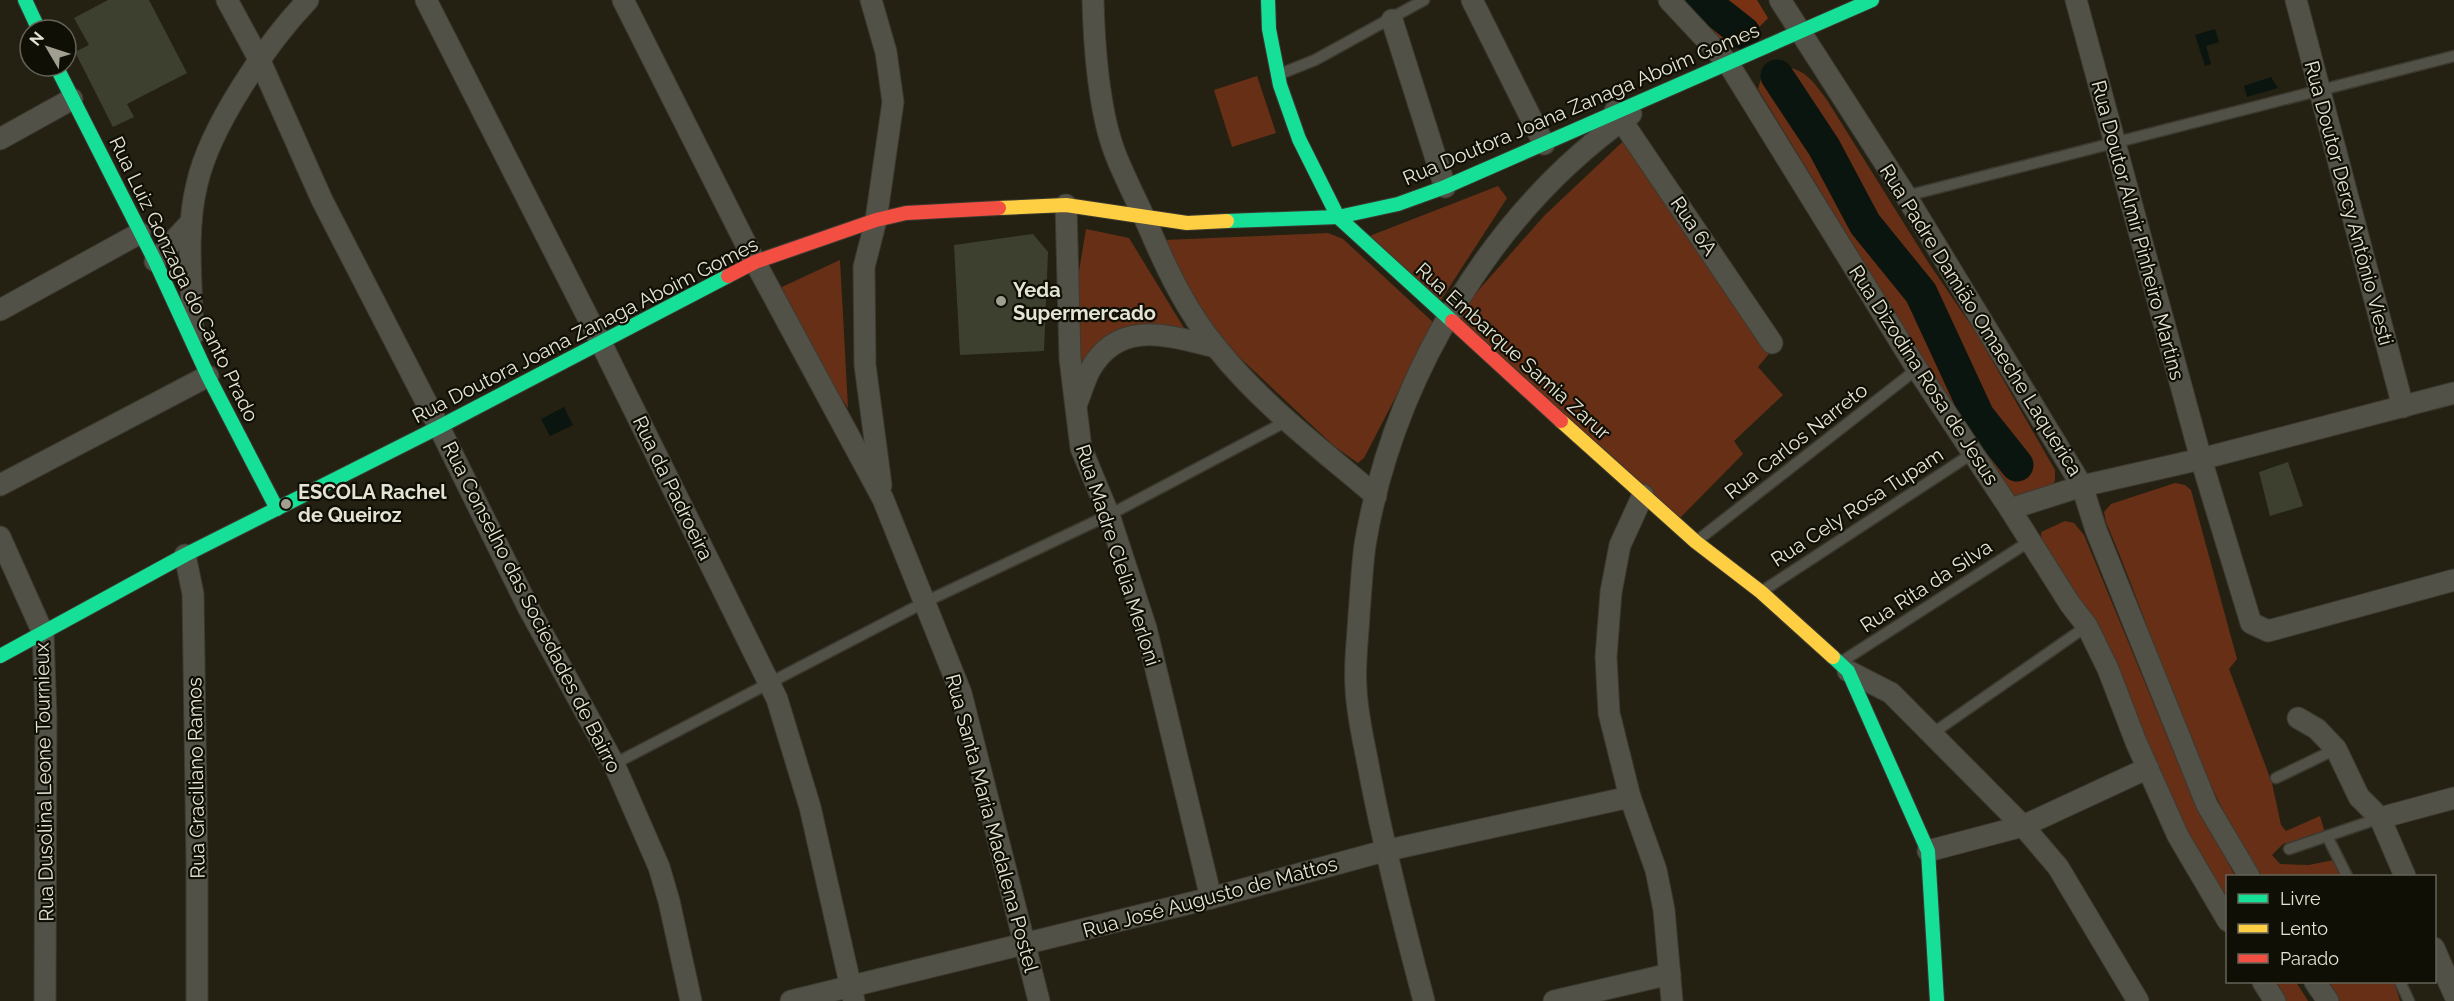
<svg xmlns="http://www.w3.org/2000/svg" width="2454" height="1001" font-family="Raleway,sans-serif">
	<rect width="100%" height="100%" fill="#242113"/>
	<g fill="#682f17">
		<path d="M1780,66C1806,69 1812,80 1827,100L1928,262L1977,334L2055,470V481L2047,491L2013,497L2003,489L1758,89L1762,75Z"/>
		<polygon points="1257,76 1276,133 1232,147 1214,90"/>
		<polygon points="1635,130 1778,343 1758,367 1783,395 1734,441 1743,454 1678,520 1453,319 1544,216"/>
		<polygon points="1498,186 1507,198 1439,303 1367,237"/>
		<polygon points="1086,229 1129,238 1184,328 1140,326 1077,376 1076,289"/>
		<polygon points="1328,233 1343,239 1434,323 1364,458 1358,463 1334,446 1219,338 1179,281 1164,240"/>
		<polygon points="840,260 848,408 771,292"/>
		<path d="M2175,483L2185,485L2191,490L2237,659L2229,669L2272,783L2281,825L2286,831L2320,816L2325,833L2283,844L2272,855L2280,864L2309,865L2334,860L2342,876H2260C2190,766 2157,641 2106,522L2104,512L2111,504Z"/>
		<polygon points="2065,521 2074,523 2084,535 2188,787 2235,876 2228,876 2227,906 2213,884 2042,547 2041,532"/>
		<polygon points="2272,982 2296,982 2308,1001 2283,1001"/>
		<polygon points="2326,982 2394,982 2400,1001 2338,1001"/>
	</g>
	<path fill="#783113" d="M1680,0H1757L1768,18C1754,34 1741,41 1721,43Z"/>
	<g fill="#09150e">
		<polygon points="2215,29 2219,42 2206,46 2211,64 2205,66 2195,35"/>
		<polygon points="2271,77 2278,88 2247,97 2244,86"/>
		<polygon points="564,407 573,425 550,436 541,419"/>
	</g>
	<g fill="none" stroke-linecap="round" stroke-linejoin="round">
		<g stroke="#09150e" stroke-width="33">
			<polyline points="1702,0 1744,33"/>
			<polyline points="1777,76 1824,147 1865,224 1921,293 1978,416 2017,465"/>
		</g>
	</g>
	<g fill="#3d402e">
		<polygon points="108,0 149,0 187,73 127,104 134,117 113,127 75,52 89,45 74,18"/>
		<polygon points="1033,234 1048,252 1044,351 960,355 954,245"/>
		<polygon points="2288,462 2303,506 2270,516 2259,472"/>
	</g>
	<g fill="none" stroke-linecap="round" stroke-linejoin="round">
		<defs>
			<g id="lane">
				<polyline points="1280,74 1315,60 1424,0"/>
				<polyline points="1906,196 2454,56"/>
				<polyline points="1698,540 1917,369"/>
				<polyline points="1764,590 1973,453"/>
				<polyline points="1841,662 2030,541"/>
				<polyline points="1933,733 2087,626"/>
				<polyline points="614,764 925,602 1109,515 1287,421"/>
				<polyline points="2276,778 2336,749"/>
				<polyline points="2327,836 2347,876"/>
				<polyline points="2289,849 2380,818"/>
				<polyline points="2400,982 2409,1001"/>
			</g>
			<g id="street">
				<polyline points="227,0 260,61 322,200 439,427 528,607 614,764 659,867 669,901 691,1001"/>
				<polyline points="426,0 601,343 777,699 810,807 854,1001"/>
				<polyline points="623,0 755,262 883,499 961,693 1039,1001"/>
				<polyline points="871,0 886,52 893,102 876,220 864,267 865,365 881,485"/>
				<path d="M1093,0C1094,45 1099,112 1115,153C1125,179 1138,203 1149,228C1167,270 1187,312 1216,347C1261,404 1321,449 1376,496"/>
				<polyline points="1472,0 1544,144"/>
				<polyline points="1669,0 1728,63 1917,369 2010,509 2070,604 2087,626 2108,669 2136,742 2178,836 2228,921"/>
				<polyline points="1780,0 1906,196 2082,486 2096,530 2207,805 2249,876"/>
				<polyline points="2076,0 2201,459 2251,623 2268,631 2454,580"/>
				<polyline points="2296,0 2403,407"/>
				<polyline points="1392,20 1445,187"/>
				<polyline points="1615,111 1772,343"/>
				<polyline points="0,139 72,99"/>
				<polyline points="1066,205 1070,359 1081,448 1109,515 1146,628 1211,898"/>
				<polyline points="155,261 191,222"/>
				<polyline points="0,310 140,233"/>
				<path d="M193,335C192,286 185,232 197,184C210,126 267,43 308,0"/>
				<path d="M1076,405C1081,394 1084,381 1090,370C1119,318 1169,336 1216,347"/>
				<polyline points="0,485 208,376"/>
				<polyline points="1643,495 1620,545 1611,592 1606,657 1609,713 1630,797 1656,870 1664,910 1672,1001"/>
				<polyline points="2010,509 2082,486 2201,459 2454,393"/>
				<polyline points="0,537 43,633 46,717 45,1001"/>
				<polyline points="185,555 193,594 197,864 197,1001"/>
				<polyline points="1848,671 1891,693 2023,826 2058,867 2138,1001"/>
				<polyline points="2298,718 2317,729 2336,749 2359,797 2380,818 2405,876"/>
				<polyline points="2380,818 2454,798"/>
				<polyline points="1928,851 2023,826 2148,768"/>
				<polyline points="2434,948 2454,994"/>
				<polyline points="2263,982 2275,1001"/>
				<polyline points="2315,982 2328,1001"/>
				<polyline points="791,1001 1211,898 1384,851 1630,797"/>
				<path d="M1424,1001C1404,926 1385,852 1370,775C1365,746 1357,717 1356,688C1354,663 1358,638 1359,614C1361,591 1362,567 1365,545C1393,378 1492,211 1631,114"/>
				<polyline points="1554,1001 1670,974"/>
			</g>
			<g id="fast">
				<polyline points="25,0 39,30"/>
				<polyline points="1268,0 1269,29 1280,85 1299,139 1338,217 1452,321"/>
				<polyline points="56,66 155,261 208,376 277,509"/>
				<polyline points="1227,221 1338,217 1398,204 1445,187 1872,0"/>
				<polyline points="0,656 185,555 439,427 728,276"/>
				<polyline points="1833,657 1848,671 1928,851 1937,1001"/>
			</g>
			<g id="slow">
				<polyline points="999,208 1066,205 1187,223 1227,221"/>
				<polyline points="1561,421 1696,542 1761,592 1833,657"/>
			</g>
			<g id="jam">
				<polyline points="728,276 755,262 876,220 906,213 999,208"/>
				<polyline points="1452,321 1561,421"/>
			</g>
		</defs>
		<use href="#lane" stroke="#3c3a30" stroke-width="13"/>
		<use href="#street" stroke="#3c3a30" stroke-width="23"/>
		<use href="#fast" stroke="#3c3a30" stroke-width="16"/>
		<use href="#slow" stroke="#3c3a30" stroke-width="16"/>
		<use href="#jam" stroke="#3c3a30" stroke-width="16"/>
		<use href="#lane" stroke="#525147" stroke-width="10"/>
		<use href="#street" stroke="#525147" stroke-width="21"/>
		<use href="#fast" stroke="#16e098" stroke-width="14"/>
		<use href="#slow" stroke="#ffcf43" stroke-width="14"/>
		<use href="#jam" stroke="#f24e42" stroke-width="14"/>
	</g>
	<g fill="#a19f90" stroke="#100f05" stroke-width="2">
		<circle cx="1001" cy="301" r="6"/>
		<circle cx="286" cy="504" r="6"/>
	</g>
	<g text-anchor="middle" stroke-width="4.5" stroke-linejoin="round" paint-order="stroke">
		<g font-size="20" fill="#e4e3d4" stroke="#100f05">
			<text transform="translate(1581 104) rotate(-23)" y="7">Rua Doutora Joana Zanaga Aboim Gomes</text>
			<text transform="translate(2349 203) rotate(75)" y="7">Rua Doutor Dercy Antônio Viesti</text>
			<text transform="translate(1694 226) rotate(56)" y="7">Rua 6A</text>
			<text transform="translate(2138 230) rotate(75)" y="7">Rua Doutor Almir Pinheiro Martins</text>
			<text transform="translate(184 279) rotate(64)" y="7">Rua Luiz Gonzaga do Canto Prado</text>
			<text transform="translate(1981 320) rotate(58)" y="7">Rua Padre Damião Omaeche Laquerica</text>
			<text transform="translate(585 330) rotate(-27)" y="7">Rua Doutora Joana Zanaga Aboim Gomes</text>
			<text transform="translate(1513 351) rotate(42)" y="7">Rua Embarque Samia Zarur</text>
			<text transform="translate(1924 375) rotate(57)" y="7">Rua Dizodina Rosa de Jesus</text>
			<text transform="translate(1796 441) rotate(-38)" y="7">Rua Carlos Narreto</text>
			<text transform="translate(673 488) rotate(64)" y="7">Rua da Padroeira</text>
			<text transform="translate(1857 507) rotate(-33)" y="7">Rua Cely Rosa Tupam</text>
			<text transform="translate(1118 555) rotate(72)" y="7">Rua Madre Clelia Merloni</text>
			<text transform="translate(1926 586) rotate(-33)" y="7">Rua Rita da Silva</text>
			<text transform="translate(532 607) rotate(63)" y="7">Rua Conselho das Sociedades de Bairro</text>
			<text transform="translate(196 778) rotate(-91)" y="7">Rua Graciliano Ramos</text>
			<text transform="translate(44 782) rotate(-91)" y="7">Rua Dusolina Leone Tournieux</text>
			<text transform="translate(992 823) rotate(75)" y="7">Rua Santa Maria Madalena Postel</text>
			<text transform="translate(1210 897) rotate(-15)" y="7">Rua José Augusto de Mattos</text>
		</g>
		<g font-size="20" font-weight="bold" fill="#e4e3d4" stroke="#100f05" text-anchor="start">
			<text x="1013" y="297">Yeda<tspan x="1013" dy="23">Supermercado</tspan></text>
			<text x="298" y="499">ESCOLA Rachel<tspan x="298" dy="23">de Queiroz</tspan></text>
		</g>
	</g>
	<rect x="2226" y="875" width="210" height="108" fill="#100f05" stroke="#656458" stroke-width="1.5"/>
	<rect x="2238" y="894" width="30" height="9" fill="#16e098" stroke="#656458" stroke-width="1.5"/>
	<text x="2280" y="905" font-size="18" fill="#e4e3d4">Livre</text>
	<rect x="2238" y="924" width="30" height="9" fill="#ffcf43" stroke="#656458" stroke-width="1.5"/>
	<text x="2280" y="935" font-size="18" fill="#e4e3d4">Lento</text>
	<rect x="2238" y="954" width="30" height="9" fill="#f24e42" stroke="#656458" stroke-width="1.5"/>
	<text x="2280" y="965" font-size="18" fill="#e4e3d4">Parado</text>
	<g transform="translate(48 48) rotate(309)"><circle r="28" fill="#100f05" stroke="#656458" stroke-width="1.5"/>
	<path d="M0-4.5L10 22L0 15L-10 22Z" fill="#a19f90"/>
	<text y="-9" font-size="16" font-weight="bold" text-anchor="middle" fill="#e4e3d4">N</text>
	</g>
</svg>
